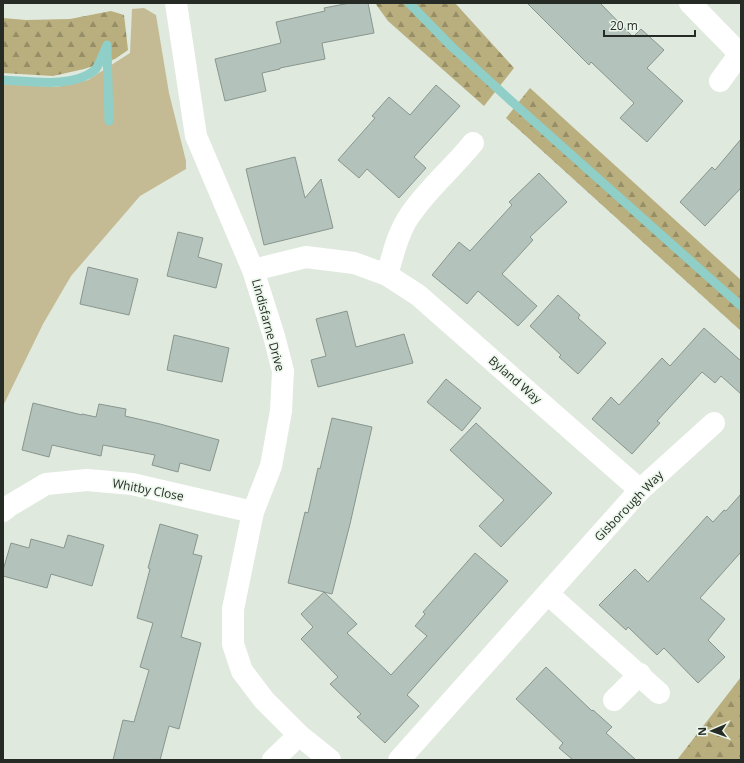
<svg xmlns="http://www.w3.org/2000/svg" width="744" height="763" font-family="'Open Sans',sans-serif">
	<defs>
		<pattern id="forest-firs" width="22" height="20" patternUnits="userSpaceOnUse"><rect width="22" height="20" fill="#b9ae7e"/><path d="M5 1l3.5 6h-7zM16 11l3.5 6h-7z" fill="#968e67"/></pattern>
	</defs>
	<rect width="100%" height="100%" fill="#dfe9dd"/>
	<polygon fill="#c4bb95" points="144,8 156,15 169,93 186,161 186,169 140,196 71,276 43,324 3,406 3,84 56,87 88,80 130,53 132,9"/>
	<g fill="url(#forest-firs)">
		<polygon points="375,3 455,3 514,68 484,106 388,21"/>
		<polygon points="111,11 124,15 128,50 115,59 84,69 53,76 3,73 3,18 26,20 70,19"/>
		<polygon points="530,88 741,280 741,331 506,118"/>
		<polygon points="741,677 741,760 677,760"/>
	</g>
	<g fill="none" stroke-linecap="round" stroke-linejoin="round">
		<g stroke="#8fcfc7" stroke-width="9">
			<polyline points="409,3 452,47 519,108 741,306"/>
			<polyline points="107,48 109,121"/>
			<path d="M3,80C30,81 72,89 95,70C99,66 104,51 107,45"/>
		</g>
	</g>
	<g fill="#b3c2bb" stroke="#88968f">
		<polygon points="350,3 368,3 374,33 322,43 325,59 280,68 280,69 262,73 266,91 225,101 215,59 281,43 276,22 325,11 324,8"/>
		<polygon points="527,3 600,3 633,37 641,29 664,50 647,68 683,101 647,142 620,118 634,103 591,62 589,65"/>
		<polygon points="436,85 460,106 414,157 426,168 399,198 367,169 359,178 338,160 375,118 372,116 389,97 410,115"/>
		<polygon points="741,139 741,188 705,226 680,202 712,167 715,170"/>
		<polygon points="295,157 305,198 321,179 333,228 264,245 246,169"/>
		<polygon points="539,173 567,202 530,237 533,240 502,274 537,306 518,326 478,291 467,304 432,275 459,242 470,251 512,205 509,202"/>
		<polygon points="178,232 203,238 198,257 222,264 216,288 167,276"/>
		<polygon points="88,267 138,279 129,315 80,304"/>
		<polygon points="558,295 580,315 578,318 606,343 578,374 559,357 561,355 530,326"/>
		<polygon points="347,311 356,347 404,334 413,363 318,387 311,360 326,356 316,319"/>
		<polygon points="704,328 741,361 741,394 721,376 715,383 702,372 657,421 660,423 632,454 592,419 611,397 619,405 662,358 670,366"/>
		<polygon points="174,335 229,348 222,382 167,370"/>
		<polygon points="446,379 481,408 462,431 427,402"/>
		<polygon points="33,403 82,415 82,414 96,417 99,404 126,409 125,416 160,424 219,440 210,471 180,463 178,472 152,465 155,455 103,445 101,456 52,445 49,457 22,450"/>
		<polygon points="332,418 372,427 350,524 332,594 324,592 357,624 347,633 391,675 427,636 415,626 425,614 423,612 475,553 508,581 407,695 419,706 385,743 357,717 361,714 330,684 338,677 301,639 313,627 301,614 324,592 288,583 305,512 308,513 318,468 320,469"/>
		<polygon points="476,423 552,493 501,547 479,526 504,500 450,450"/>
		<polygon points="741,494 741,552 700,598 725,619 708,640 725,657 698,683 664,648 657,655 628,627 626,630 599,605 635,569 648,582 707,516 713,522 724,510 726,511"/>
		<polygon points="160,524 198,535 193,554 202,556 181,637 201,643 179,729 169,726 160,760 113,760 123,720 134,722 149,670 140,667 153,623 137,618 150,569 148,568"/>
		<polygon points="68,535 104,545 92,586 51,574 47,588 3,576 3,570 11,543 29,548 31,539 64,548"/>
		<polygon points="546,667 592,711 593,710 612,727 606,733 636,760 573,760 559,748 563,743 516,699"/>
	</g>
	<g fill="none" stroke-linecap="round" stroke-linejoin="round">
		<g stroke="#fff" stroke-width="22">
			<polyline points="176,3 196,136 253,270 274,336 283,371 281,411 271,466 253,512 233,609 233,644 242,671 264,700 299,735 330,760"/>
			<polyline points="690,3 739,53"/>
			<polyline points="720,81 741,52"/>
			<polyline points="253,270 306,257 354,263 387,275 418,295 640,490"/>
			<path d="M387,275C393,255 398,232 410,215C428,188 453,168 473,143"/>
			<polyline points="3,511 9,506 46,484 87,480 132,484 253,512"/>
			<polyline points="548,594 659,693"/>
			<polyline points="614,700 640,674"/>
			<polyline points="273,760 299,735"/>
			<polyline points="399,760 640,490 714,423"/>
		</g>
	</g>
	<g text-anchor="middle" stroke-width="3.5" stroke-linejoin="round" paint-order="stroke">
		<g font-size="12" fill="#272b26" stroke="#ecf7eb">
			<text transform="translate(268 325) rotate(75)" y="4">Lindisfarne Drive</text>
			<text transform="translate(515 380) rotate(41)" y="4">Byland Way</text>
			<text transform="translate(148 490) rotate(11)" y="4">Whitby Close</text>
			<text transform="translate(629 506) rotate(-46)" y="4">Gisborough Way</text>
		</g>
	</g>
	<rect width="744" height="763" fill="none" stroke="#272b26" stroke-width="8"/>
	<g transform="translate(712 731) rotate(268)" stroke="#ecf7eb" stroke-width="3" paint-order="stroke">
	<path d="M0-3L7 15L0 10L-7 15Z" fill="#272b26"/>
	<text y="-6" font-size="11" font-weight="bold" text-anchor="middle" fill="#272b26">N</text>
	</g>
	<path d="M604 30v6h91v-6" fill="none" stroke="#272b26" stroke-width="2"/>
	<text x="610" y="30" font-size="12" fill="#272b26" stroke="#ecf7eb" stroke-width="3" paint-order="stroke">20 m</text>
</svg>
